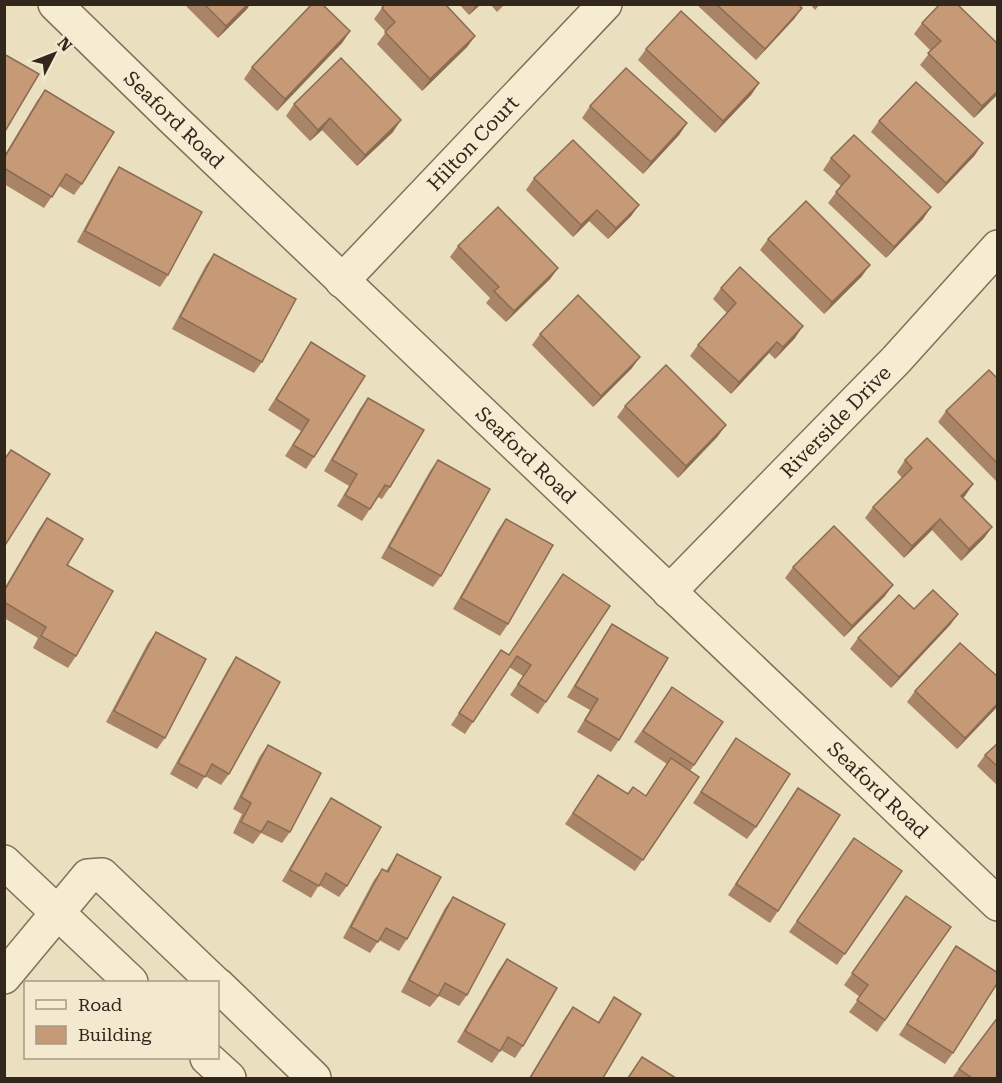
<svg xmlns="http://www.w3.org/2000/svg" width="1002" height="1083" font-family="'Roboto Serif',serif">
	<rect width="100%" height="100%" fill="#eadfbf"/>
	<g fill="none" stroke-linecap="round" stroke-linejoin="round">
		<defs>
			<g id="minor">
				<path id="s1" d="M55,4L172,118L998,904"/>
				<path id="s2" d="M342,281L605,4"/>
				<path id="s3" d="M669,592L896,360L998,247"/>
				<polyline points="4,862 131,982"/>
				<polyline points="4,977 88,876 102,875 214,982"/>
				<polyline points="218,985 314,1078"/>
				<polyline points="207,1058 229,1078"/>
			</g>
		</defs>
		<use href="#minor" stroke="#827059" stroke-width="36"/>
		<use href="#minor" stroke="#f6ecd2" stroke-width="33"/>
	</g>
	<g fill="#aa8466">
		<polygon points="184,4 250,4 247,9 218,38"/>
		<polygon points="459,4 481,4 469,15"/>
		<polygon points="490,4 505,4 497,12"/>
		<polygon points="696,4 798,4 802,8 794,19 756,60"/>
		<polygon points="810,4 820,4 815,10"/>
		<polygon points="382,8 475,36 467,47 422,91 377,44 386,32 374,19"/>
		<polygon points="922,23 998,44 998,94 974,118 920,65 931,51 914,34"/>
		<polygon points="350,31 342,43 277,111 244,79 252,67"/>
		<polygon points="646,49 759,83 751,95 715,133 638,60"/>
		<polygon points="45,90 82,184 74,195 59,186 44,208 4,184 4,156 37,101"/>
		<polygon points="294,104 393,132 357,166 322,130 310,141 286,116"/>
		<polygon points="590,106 687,123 679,135 643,174 582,118"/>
		<polygon points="879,121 975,155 938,194 871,132"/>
		<polygon points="831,158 931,207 923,219 886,258 828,203 841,186 823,170"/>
		<polygon points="119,167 168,275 160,287 77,242 111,179"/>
		<polygon points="534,178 639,205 631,216 608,239 589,221 573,237 526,190"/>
		<polygon points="768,239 862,276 824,314 760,250"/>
		<polygon points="458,246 558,268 550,279 506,322 486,303 490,298 450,257"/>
		<polygon points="214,254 262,362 254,373 172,329 206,265"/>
		<polygon points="721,288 795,338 775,359 769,353 731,394 690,356 698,345 727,313 713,299"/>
		<polygon points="540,334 632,368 593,407 532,345"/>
		<polygon points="311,342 314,457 306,469 285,456 301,431 268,410"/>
		<polygon points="998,379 998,483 938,422 946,411"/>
		<polygon points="368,398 390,487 382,499 378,497 362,521 337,506 349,486 324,471 360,409"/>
		<polygon points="625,406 718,436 678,478 617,417"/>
		<polygon points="438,460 441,576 433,587 381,558 430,471"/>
		<polygon points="905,460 973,484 963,498 992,527 984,538 961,561 932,530 904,558 865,518 873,507 902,478 897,472"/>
		<polygon points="47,518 67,565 76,656 68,668 33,648 38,638 4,618 4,589 39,529"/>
		<polygon points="506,519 508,624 500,636 453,609 498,530"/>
		<polygon points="793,567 885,596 844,637 785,578"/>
		<polygon points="555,586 546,702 538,714 510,695 523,676 509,667 465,734 451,725 493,661 509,655"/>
		<polygon points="914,609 958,614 950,625 891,688 850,649 858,638"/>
		<polygon points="612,624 619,740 611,752 577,732 590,710 567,697 604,636"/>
		<polygon points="156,632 165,738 157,749 106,722 148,643"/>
		<polygon points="236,657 229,774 221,785 205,776 197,789 170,774 228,669"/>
		<polygon points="672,687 723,722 690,771 699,777 635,871 565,824 598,775 628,794 646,796 667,764 634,742"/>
		<polygon points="915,691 998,706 957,749 907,702"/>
		<polygon points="998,743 998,786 977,766 985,755"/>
		<polygon points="268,745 290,832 282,843 261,833 253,844 233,833 242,814 233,809 260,756"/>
		<polygon points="728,750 756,827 747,839 693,803"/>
		<polygon points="798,788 778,911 770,923 728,895"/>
		<polygon points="331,798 347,886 339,897 319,885 311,898 282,881 323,810"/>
		<polygon points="854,838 902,871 837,965 789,932"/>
		<polygon points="397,854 407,939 399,951 379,940 370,953 343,938 374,880 382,869 386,871"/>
		<polygon points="906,896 951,927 877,1032 849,1012 860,997 844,985"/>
		<polygon points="453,897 467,995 459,1006 439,996 430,1007 401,992 445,908"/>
		<polygon points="956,946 953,1053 945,1064 899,1035"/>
		<polygon points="507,959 523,1046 515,1058 501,1050 492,1063 457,1042 499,970"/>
		<polygon points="614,997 603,1078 529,1078 565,1018 573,1007 598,1022"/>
		<polygon points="998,1017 998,1078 952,1078"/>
	</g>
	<g fill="#8b6c53">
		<polygon points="248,4 250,4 247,9 218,38 226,26"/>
		<polygon points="477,4 481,4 469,15"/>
		<polygon points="802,8 794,19 756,60 765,49"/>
		<polygon points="350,31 342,43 277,111 285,99"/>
		<polygon points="475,36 467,47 422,91 430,79"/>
		<polygon points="759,83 751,95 715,133 723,121"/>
		<polygon points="998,91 998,94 974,118 982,106"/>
		<polygon points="330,118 322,130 310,141 318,130"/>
		<polygon points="401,120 393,132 357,166 365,155"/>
		<polygon points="687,123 679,135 643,174 651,162"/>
		<polygon points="983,143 975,155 938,194 946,183"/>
		<polygon points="639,205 631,216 608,239 616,228"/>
		<polygon points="931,207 923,219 886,258 894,247"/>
		<polygon points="597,210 589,221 573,237 581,225"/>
		<polygon points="870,265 862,276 824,314 832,302"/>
		<polygon points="558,268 550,279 506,322 514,311"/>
		<polygon points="803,326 795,338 775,359 783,347"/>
		<polygon points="777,342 769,353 731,394 739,382"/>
		<polygon points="640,357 632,368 593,407 601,396"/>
		<polygon points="726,425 718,436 678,478 686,466"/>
		<polygon points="973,484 965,496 953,507 961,496"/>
		<polygon points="940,519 932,530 904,558 912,546"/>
		<polygon points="992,527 984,538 961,561 969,549"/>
		<polygon points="893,585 885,596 844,637 852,626"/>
		<polygon points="958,614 950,625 891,688 899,677"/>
		<polygon points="998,703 998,706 957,749 965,738"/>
	</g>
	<g fill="#c69a77" stroke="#8b6c53" stroke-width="1.5">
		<polygon points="204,4 248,4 226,26"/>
		<polygon points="312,4 322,4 350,31 285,99 252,67"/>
		<polygon points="385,4 445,4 475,36 430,79 385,32 395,22 382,8"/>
		<polygon points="716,4 798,4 802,8 765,49"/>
		<polygon points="940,4 957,4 998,44 998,91 982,106 928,53 941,41 922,23"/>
		<polygon points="681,11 759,83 723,121 646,49"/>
		<polygon points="4,54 39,74 4,133"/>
		<polygon points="341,58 401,120 365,155 330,118 318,130 294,104"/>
		<polygon points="626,68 687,123 651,162 590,106"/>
		<polygon points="916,82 983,143 946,183 879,121"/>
		<polygon points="45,90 114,132 82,184 66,174 52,197 4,168 4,158"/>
		<polygon points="854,135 931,207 894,247 836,192 850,176 831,158"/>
		<polygon points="573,140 639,205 616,228 597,210 581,225 534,178"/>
		<polygon points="119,167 202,212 168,275 85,231"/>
		<polygon points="806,201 870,265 832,302 768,239"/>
		<polygon points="498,207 558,268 514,311 494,291 499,287 458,246"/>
		<polygon points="214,254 296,299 262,362 180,317"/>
		<polygon points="740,267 803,326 783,347 777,342 739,382 698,345 736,303 721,288"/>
		<polygon points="578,295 640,357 601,396 540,334"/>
		<polygon points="311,342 365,376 314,457 293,445 309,420 276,399"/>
		<polygon points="666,365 726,425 686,466 625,406"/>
		<polygon points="989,370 998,379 998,464 946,411"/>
		<polygon points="368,398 424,430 390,487 385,485 370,509 345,495 357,474 332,460"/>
		<polygon points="927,438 973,484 961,496 992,527 969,549 940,519 912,546 873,507 912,468 905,460"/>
		<polygon points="11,450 50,474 4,547 4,460"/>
		<polygon points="438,460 490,489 441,576 389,547"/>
		<polygon points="47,518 83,539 67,565 113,591 76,656 41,636 46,627 4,602 4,591"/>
		<polygon points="506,519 553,545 508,624 461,598"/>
		<polygon points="834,526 893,585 852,626 793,567"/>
		<polygon points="563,574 610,606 546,702 518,684 531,665 517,656 473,722 459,713 501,650 509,655"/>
		<polygon points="933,590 958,614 899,677 858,638 899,595 914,609"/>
		<polygon points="612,624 668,658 619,740 585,720 598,699 575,686"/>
		<polygon points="156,632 206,659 165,738 114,711"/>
		<polygon points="960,643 998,677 998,703 965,738 915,691"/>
		<polygon points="236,657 280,682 229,774 212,764 205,777 178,763"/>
		<polygon points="672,687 723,722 694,765 643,731"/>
		<polygon points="736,738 790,774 756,827 701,792"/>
		<polygon points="998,743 998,767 985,755"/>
		<polygon points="268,745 321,773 290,832 268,821 261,832 241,822 251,803 241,797"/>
		<polygon points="671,758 699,777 643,860 573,813 598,775 628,794 633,787 646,796"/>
		<polygon points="798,788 840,815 778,911 736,884"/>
		<polygon points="331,798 381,827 347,886 326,873 319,886 290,870"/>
		<polygon points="854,838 902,871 845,954 797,921"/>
		<polygon points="397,854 441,877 407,939 386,928 378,942 351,927 382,869 388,872"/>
		<polygon points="906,896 951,927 885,1020 857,1000 868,985 852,973"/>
		<polygon points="453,897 505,924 467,995 445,983 438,996 409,980"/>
		<polygon points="956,946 998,973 998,982 953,1053 907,1024"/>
		<polygon points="507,959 557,988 523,1046 508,1037 500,1051 465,1031"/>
		<polygon points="614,997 641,1014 603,1078 530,1078 573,1007 599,1023"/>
		<polygon points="998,1017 998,1078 972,1078 959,1069"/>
		<polygon points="642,1057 676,1078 628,1078"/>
	</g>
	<g text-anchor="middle" stroke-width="4.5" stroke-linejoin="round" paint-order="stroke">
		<g font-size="20" fill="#32271c" stroke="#f2e9ce">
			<text dy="7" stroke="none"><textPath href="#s1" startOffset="166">Seaford Road</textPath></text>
			<text dy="7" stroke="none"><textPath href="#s2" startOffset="190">Hilton Court</textPath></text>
			<text dy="7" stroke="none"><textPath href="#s3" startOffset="238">Riverside Drive</textPath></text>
			<text dy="7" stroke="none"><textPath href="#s1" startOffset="652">Seaford Road</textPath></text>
			<text dy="7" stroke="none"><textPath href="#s1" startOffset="1138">Seaford Road</textPath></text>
		</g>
	</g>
	<rect width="1002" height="1083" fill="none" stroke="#32271c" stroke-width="12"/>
	<rect x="24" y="981" width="195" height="78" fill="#f2e9ce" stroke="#a59b87" stroke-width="1.5"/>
	<rect x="36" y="1000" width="30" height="9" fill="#f6ecd2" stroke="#a59b87" stroke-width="1.5"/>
	<text x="78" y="1011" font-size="18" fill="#32271c">Road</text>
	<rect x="36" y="1026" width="30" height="18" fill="#c69a77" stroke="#a59b87" stroke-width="1.5"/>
	<text x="78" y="1041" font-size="18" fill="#32271c">Building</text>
	<g transform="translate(54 54) rotate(48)" stroke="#f2e9ce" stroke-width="4.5" paint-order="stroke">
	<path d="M0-4.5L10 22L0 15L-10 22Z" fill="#32271c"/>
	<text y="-9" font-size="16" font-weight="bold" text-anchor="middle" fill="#32271c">N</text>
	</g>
</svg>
